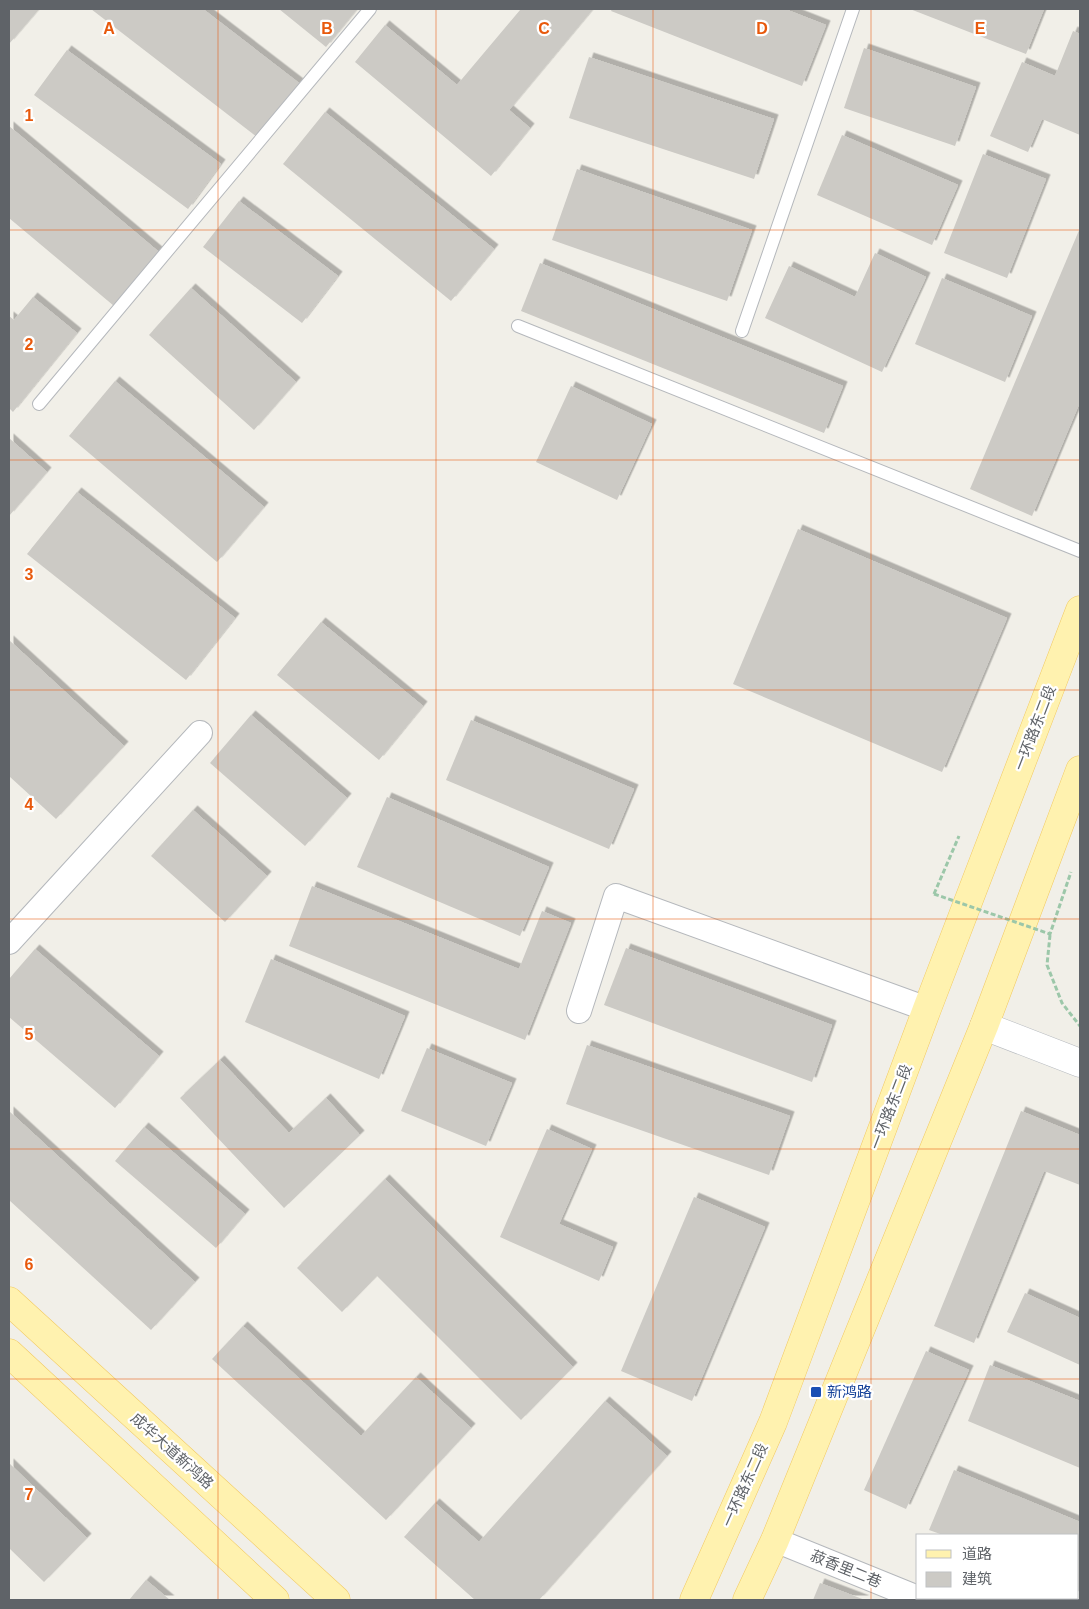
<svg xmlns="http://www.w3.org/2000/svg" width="1089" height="1609" font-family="Helvetica,'Noto Sans SC',sans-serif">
	<defs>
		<filter id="shadow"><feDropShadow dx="4.5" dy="-4.5" stdDeviation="0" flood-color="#0004"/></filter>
	</defs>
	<rect width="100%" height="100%" fill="#f1efe8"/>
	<g fill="#cccac5" filter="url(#shadow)">
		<polygon points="9,9 39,9 9,44"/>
		<polygon points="91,9 203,9 299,83 257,137"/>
		<polygon points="279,9 357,9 326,47"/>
		<polygon points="521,9 593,9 509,110 530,128 491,176 355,62 385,25 457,85"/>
		<polygon points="612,9 785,9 826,25 802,86 611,11"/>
		<polygon points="910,9 1044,9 1026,54"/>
		<polygon points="1073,31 1080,34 1080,135 1042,119 1028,152 990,136 1022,62 1055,76"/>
		<polygon points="864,48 976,87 955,146 844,108"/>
		<polygon points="67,50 221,164 188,209 34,95"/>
		<polygon points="589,57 774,119 754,179 569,118"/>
		<polygon points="325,112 494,249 451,301 283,164"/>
		<polygon points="9,126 159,252 114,306 9,218"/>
		<polygon points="842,135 958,185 932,245 817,195"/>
		<polygon points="983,154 1046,179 1007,278 944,253"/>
		<polygon points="577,169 752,230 727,301 552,240"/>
		<polygon points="239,201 338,276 302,323 203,247"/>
		<polygon points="1080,228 1080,402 1032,516 970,489"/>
		<polygon points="875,253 926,277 882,372 765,318 789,266 855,297"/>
		<polygon points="540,263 843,386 824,433 521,311"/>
		<polygon points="942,278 1032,316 1005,382 915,344"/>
		<polygon points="191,288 296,382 254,430 149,335"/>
		<polygon points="33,297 77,333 13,412 9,408 9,316 14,320"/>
		<polygon points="115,381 264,507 217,562 69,436"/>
		<polygon points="571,386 652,424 617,500 536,462"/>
		<polygon points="9,438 47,472 9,516"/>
		<polygon points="77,492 235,618 186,680 27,554"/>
		<polygon points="798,529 1007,618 942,772 733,684"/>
		<polygon points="321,622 423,706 379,760 277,675"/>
		<polygon points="9,640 124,746 56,819 9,776"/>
		<polygon points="251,715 347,798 305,846 210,763"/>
		<polygon points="471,720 634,789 609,849 446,780"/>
		<polygon points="387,797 549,867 520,936 357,867"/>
		<polygon points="193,810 267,876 225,922 151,856"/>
		<polygon points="312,886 519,969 542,911 571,923 525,1040 289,946"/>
		<polygon points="626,948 832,1025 812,1082 604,1005"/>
		<polygon points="35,949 159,1056 115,1108 9,1017 9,979"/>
		<polygon points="271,959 405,1016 379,1079 245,1022"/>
		<polygon points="587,1045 790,1116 769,1175 566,1104"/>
		<polygon points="427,1048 512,1083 486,1146 401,1111"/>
		<polygon points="220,1060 289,1133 326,1098 360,1135 284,1208 180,1098"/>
		<polygon points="9,1111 195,1282 151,1330 9,1200"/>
		<polygon points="1021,1111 1080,1135 1080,1185 1044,1171 974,1343 934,1326"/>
		<polygon points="144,1127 245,1214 216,1248 115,1161"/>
		<polygon points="547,1129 592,1149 559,1224 613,1247 599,1281 500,1237"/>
		<polygon points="385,1179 573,1367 521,1420 377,1276 342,1312 297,1268"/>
		<polygon points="694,1197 765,1227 692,1401 621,1371"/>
		<polygon points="1025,1293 1080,1318 1080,1365 1007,1332"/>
		<polygon points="243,1326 361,1436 416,1377 471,1428 386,1520 212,1359"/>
		<polygon points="926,1351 969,1370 906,1509 864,1490"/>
		<polygon points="990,1365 1080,1401 1080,1468 968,1421"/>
		<polygon points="605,1401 667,1456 539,1600 475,1600 404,1537 435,1503 479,1542"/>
		<polygon points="9,1463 87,1538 44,1582 9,1548"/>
		<polygon points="954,1470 1080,1522 1080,1592 1078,1591 1078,1535 943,1535 929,1530"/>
		<polygon points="146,1580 170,1600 129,1600"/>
		<polygon points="820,1583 865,1600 813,1600"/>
	</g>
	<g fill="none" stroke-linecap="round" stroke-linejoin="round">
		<defs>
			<g id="lane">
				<polyline points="518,326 1080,551"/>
				<polyline points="742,331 853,9"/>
				<polyline points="39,404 370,9"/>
			</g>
			<g id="street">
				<polyline points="9,942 200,733"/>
				<polyline points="579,1011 616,896 927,1009"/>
				<polyline points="775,1540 918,1598"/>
			</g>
			<polyline id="secondary" points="984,1026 1080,1063"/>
			<g id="primary">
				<polyline points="9,1301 336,1600"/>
				<polyline points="9,1353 275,1600"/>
				<polyline points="694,1600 773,1422 927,1009 1080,610"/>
				<polyline points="747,1600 775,1540 984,1026 1080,770"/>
			</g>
		</defs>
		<use href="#lane" stroke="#b5b8bc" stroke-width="14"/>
		<use href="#street" stroke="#b5b8bc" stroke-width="26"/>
		<use href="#secondary" stroke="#b6babf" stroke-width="29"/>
		<use href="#primary" stroke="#f2c960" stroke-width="29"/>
		<g stroke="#9cc7a9" stroke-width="3" stroke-dasharray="5 2.5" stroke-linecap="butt">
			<polyline points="934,894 959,836"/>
			<polyline points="1050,935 1047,965 1062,1003 1080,1026"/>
		</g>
		<use href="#lane" stroke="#fff" stroke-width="12"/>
		<use href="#street" stroke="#fff" stroke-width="24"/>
		<use href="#secondary" stroke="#fff" stroke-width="28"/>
		<use href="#primary" stroke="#fff2af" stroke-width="28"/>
		<polyline stroke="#9cc7a9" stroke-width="3" stroke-dasharray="5 2.5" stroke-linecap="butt" points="934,894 1050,934 1071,872"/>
	</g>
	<path fill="none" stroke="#e8590c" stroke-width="1" stroke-opacity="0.55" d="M218,9V1600M436,9V1600M653,9V1600M871,9V1600M9,230H1080M9,460H1080M9,690H1080M9,919H1080M9,1149H1080M9,1379H1080"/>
	<rect fill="#1a4fb4" stroke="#fff" stroke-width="2" x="810" y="1386" width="12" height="12" rx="2.5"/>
	<g text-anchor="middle" stroke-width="4.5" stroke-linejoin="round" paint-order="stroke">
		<g font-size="15" fill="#5f6368" stroke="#fff">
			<text transform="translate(1035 728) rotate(-69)" y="5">一环路东二段</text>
			<text transform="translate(891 1107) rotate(-69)" y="5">一环路东二段</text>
			<text transform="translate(172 1451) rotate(42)" y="5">成华大道新鸿路</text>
			<text transform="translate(745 1485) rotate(-66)" y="5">一环路东二段</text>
			<text transform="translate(846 1569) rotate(22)" y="5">菽香里二巷</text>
		</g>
		<g font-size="15" fill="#164399" stroke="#fff" text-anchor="start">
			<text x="827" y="1397">新鸿路</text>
		</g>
	</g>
	<g font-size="16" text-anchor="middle" font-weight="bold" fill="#e8590c" stroke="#fff" stroke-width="4.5" stroke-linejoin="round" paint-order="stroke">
		<text x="109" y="34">A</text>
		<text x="327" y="34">B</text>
		<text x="544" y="34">C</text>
		<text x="762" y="34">D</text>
		<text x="980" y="34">E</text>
		<text x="29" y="121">1</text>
		<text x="29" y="350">2</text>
		<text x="29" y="580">3</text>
		<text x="29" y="810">4</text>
		<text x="29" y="1040">5</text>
		<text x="29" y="1270">6</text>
		<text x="29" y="1500">7</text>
	</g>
	<rect width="1089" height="1609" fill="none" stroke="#5f6368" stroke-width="20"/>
	<rect x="916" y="1534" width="162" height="65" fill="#ffffff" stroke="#bfc1c3"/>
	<rect x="926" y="1550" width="25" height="8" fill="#fff2af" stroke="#bfc1c3"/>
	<text x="962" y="1559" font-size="15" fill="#5f6368">道路</text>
	<rect x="926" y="1572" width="25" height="15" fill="#cccac5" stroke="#bfc1c3"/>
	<text x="962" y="1584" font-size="15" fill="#5f6368">建筑</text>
</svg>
